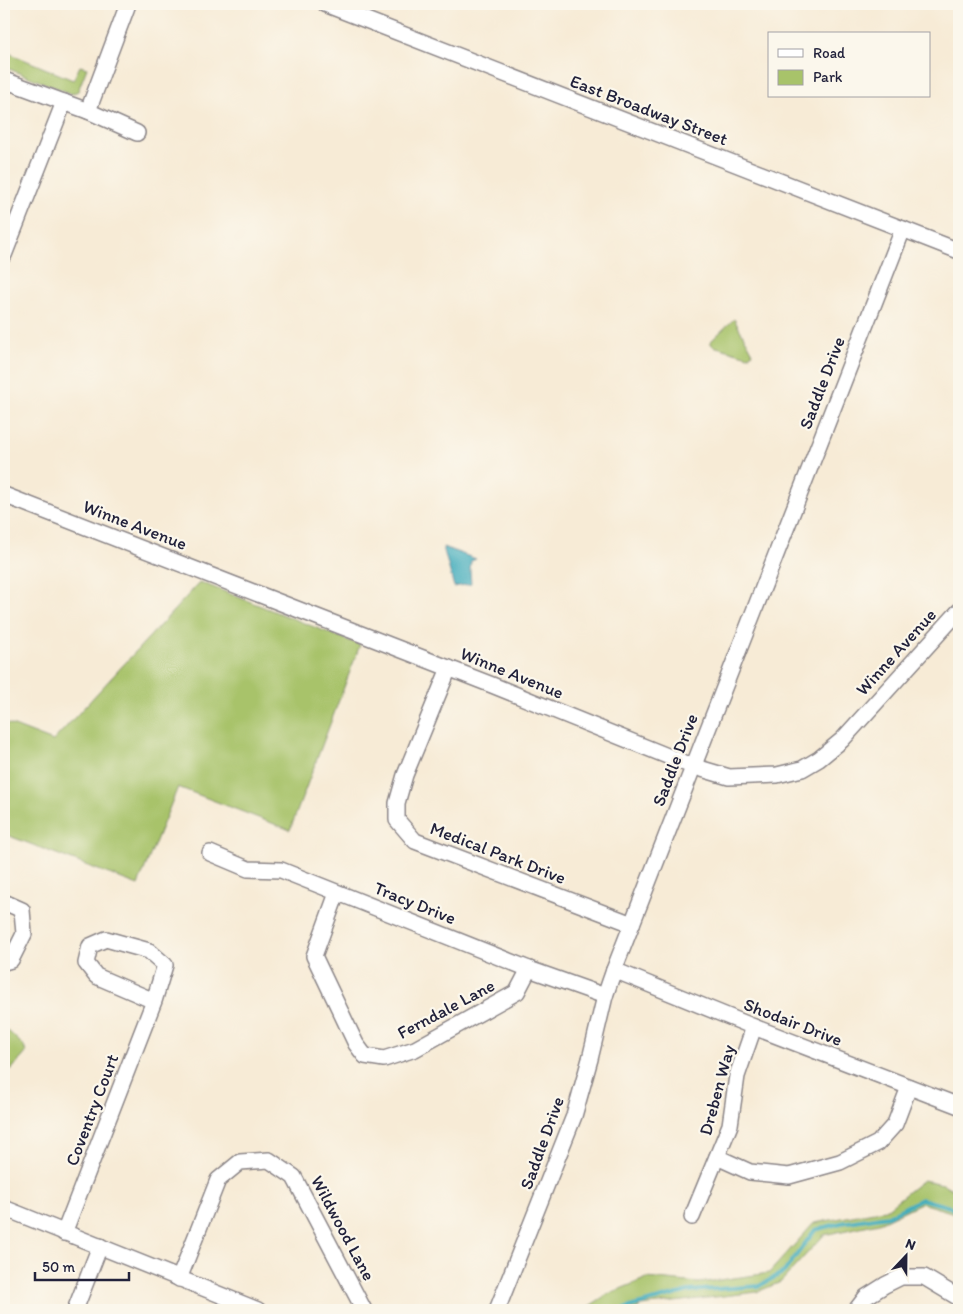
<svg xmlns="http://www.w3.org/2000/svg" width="963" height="1314" font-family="Itim,sans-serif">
	<rect width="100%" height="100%" fill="#fbf7ec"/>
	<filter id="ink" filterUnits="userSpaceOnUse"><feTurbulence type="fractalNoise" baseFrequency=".02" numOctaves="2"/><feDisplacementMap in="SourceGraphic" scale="10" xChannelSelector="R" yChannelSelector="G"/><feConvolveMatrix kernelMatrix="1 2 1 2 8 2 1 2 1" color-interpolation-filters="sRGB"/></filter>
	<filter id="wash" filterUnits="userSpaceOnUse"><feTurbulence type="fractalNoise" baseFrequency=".0096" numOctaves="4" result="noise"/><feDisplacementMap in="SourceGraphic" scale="20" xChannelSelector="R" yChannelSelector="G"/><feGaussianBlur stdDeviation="1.12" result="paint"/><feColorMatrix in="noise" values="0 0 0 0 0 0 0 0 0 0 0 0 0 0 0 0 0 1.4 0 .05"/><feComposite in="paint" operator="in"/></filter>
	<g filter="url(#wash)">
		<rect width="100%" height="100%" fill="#f7ebd6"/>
		<g fill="#a8c36a" stroke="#657252">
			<polygon points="4,51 73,80 80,66 87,68 78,91 72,94 4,67"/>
			<polygon points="734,319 753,353 748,356 713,346 710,342"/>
			<polygon points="200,582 360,645 290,830 178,787 138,885 4,834 4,722 53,741"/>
			<polygon points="4,1027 24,1046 26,1053 11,1070 4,1063"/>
			<polygon points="923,1180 943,1184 959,1193 959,1218 951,1212 921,1203 879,1223 824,1235 781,1282 757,1292 641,1306 635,1310 583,1310 608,1294 647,1278 699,1283 769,1273 814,1223 885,1210"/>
		</g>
		<polygon fill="#3daabb" stroke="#30667b" points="443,547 476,559 471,561 470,570 471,584 454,587"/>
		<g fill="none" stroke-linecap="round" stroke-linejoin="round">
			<polyline stroke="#3daabb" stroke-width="4" points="622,1310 633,1306 689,1291 759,1286 784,1272 815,1230 841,1223 888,1216 921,1199 950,1207 959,1214"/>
		</g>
	</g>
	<g filter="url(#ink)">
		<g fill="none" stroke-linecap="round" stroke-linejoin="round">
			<defs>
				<g id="minor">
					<polyline points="325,4 959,251"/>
					<polyline points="4,80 88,111 137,133"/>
					<polyline points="88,111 128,4"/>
					<polyline points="4,255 64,102"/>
					<polyline points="4,495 492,685 692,766 729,777 777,775 802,769 819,759 842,740 959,611"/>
					<polyline points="449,668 405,775 397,803 397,820 415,841 632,924"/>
					<polyline points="210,853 248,869 281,870 529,969 605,996"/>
					<polyline points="337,893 314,956 356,1044 365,1056 384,1059 415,1049 517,992 529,969"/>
					<polyline points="4,902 22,910 24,934 11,960 4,962"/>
					<polyline points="614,970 754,1027 959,1106"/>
					<polyline points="717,1157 750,1172 789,1176 840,1162 878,1143 895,1124 909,1087"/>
					<polyline points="4,1208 258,1310"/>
					<polyline points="692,1217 730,1125 737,1076 754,1027"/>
					<polyline points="64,1233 154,1001 165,965 149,951 106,939 90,946 86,963 96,976 154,1001"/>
					<polyline points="179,1279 218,1180 240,1162 269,1160 294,1177 364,1310"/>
					<polyline points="75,1310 100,1246"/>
					<polyline points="497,1310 574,1116 590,1059 605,996 614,970 903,229"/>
					<polyline points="856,1310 866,1297 885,1285 901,1277 924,1277 959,1298"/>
				</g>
			</defs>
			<use href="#minor" stroke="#8c8688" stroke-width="18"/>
			<use href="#minor" stroke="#fff" stroke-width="15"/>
		</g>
	</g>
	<g text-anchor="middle" stroke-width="4.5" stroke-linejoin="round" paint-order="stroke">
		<g font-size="18" fill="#22223b" stroke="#fbf7ec">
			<text transform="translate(649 110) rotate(21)" y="6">East Broadway Street</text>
			<text transform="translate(822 383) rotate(-69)" y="6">Saddle Drive</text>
			<text transform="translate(135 525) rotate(21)" y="6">Winne Avenue</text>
			<text transform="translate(896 652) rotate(-48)" y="6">Winne Avenue</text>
			<text transform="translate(512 673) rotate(22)" y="6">Winne Avenue</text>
			<text transform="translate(675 760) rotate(-69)" y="6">Saddle Drive</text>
			<text transform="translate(498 853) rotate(21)" y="6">Medical Park Drive</text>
			<text transform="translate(415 903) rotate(22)" y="6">Tracy Drive</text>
			<text transform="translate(446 1009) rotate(-28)" y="6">Ferndale Lane</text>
			<text transform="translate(793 1022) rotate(21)" y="6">Shodair Drive</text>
			<text transform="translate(717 1090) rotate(-75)" y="6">Dreben Way</text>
			<text transform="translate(92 1110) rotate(-69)" y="6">Coventry Court</text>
			<text transform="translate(542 1143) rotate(-70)" y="6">Saddle Drive</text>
			<text transform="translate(343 1228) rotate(62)" y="6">Wildwood Lane</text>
		</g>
	</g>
	<rect width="963" height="1314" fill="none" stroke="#fbf7ec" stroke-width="20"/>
	<rect x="768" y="32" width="162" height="65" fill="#fbf7ec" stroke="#a4a2a5"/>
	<rect x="778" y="49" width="25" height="8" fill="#ffffff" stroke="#a4a2a5"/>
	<text x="813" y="58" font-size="15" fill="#22223b">Road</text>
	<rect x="778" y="70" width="25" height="15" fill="#a8c36a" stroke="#a4a2a5"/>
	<text x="813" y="82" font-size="15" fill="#22223b">Park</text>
	<g transform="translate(906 1256) rotate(22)" stroke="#fbf7ec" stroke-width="4" paint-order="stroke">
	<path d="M0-4L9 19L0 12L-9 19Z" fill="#22223b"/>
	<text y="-8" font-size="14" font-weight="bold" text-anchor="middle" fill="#22223b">N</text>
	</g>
	<path d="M35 1272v8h94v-8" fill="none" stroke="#22223b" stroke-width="2.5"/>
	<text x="42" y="1272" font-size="15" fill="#22223b" stroke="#fbf7ec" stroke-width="4" paint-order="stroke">50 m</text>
</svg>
